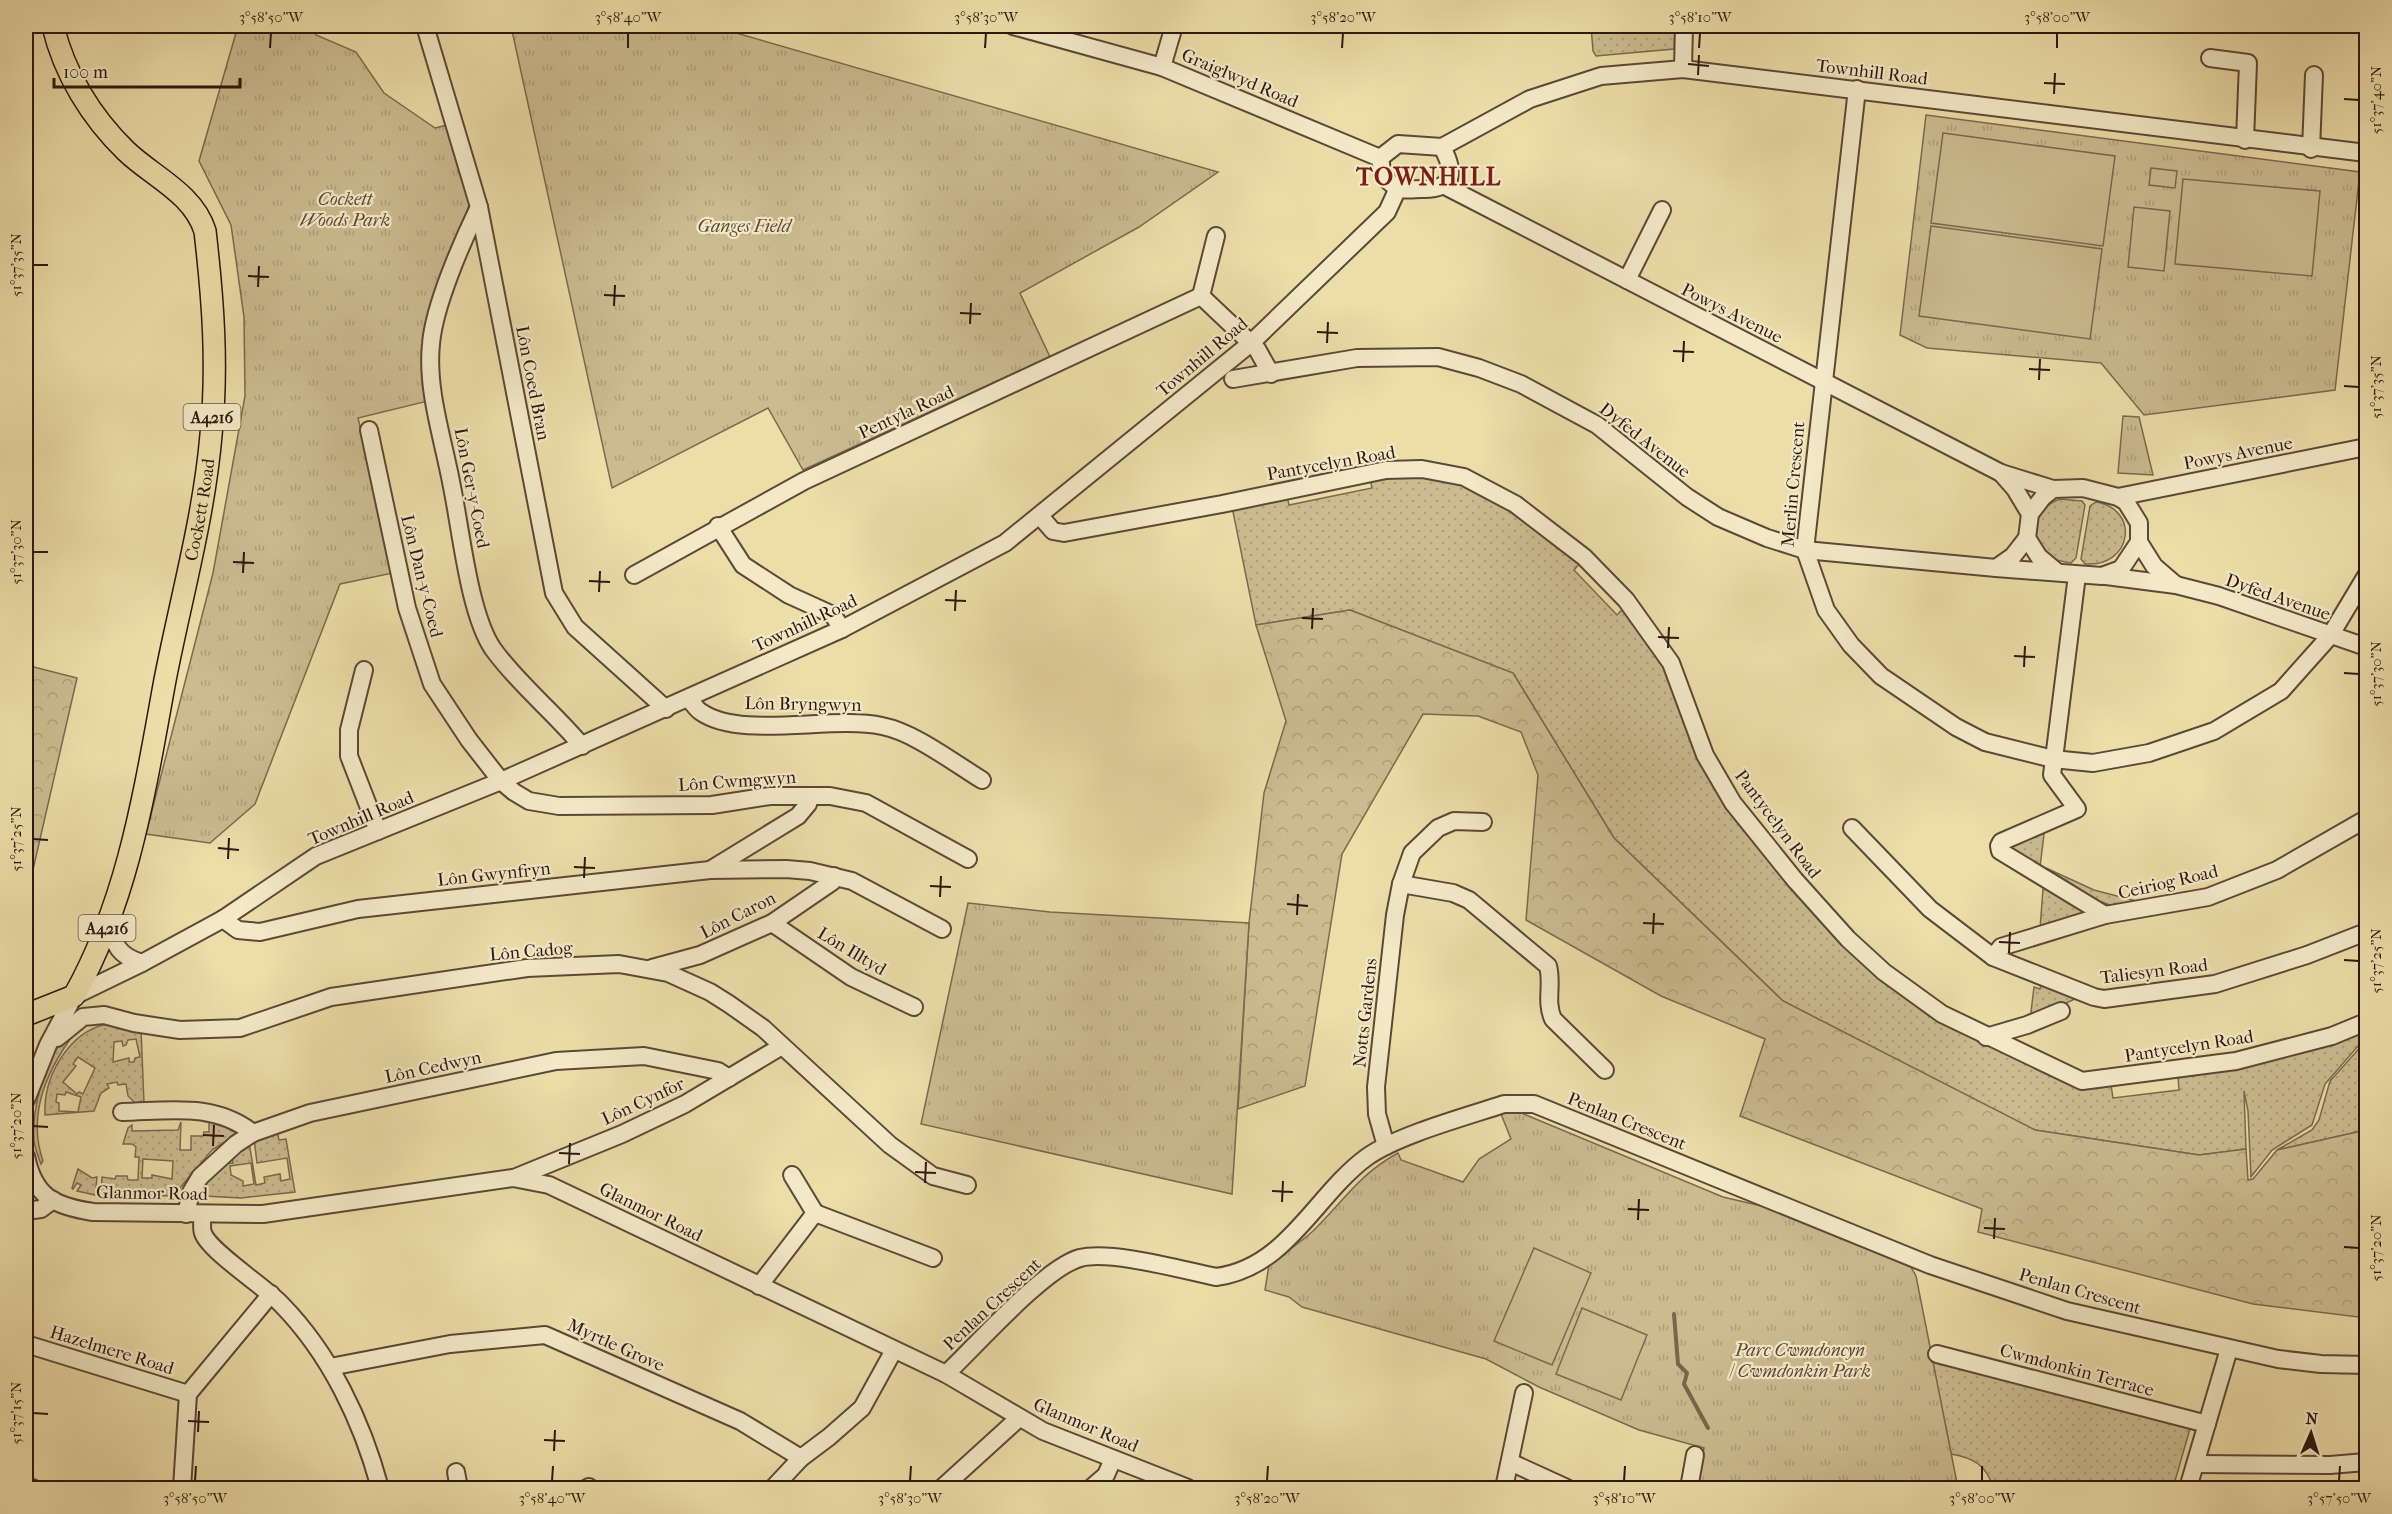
<svg xmlns="http://www.w3.org/2000/svg" width="2392" height="1514" font-family="'IM FELL French Canon',serif">
	<defs>
		<pattern id="grass-dots" width="8" height="8" patternUnits="userSpaceOnUse" patternTransform="scale(1.5)"><rect width="8" height="8" fill="#cbbb8f"/><path d="M2 2h.1M6 6h.1" fill="none" stroke="#aea07a" stroke-width="1.8" stroke-linecap="round"/></pattern>
		<pattern id="forest-crowns" width="20" height="18" patternUnits="userSpaceOnUse" patternTransform="scale(1.5)"><rect width="20" height="18" fill="#cbbb8f"/><path d="M2 6a3 3 0 1 1 6 0M12 15a3 3 0 1 1 6 0" fill="none" stroke="#aea07a"/></pattern>
		<pattern id="park-tufts" width="24" height="20" patternUnits="userSpaceOnUse" patternTransform="scale(1.5)"><rect width="24" height="20" fill="#cbbb8f"/><path d="M3 7l-1-3M5 7V3M7 7l1-3M15 17l-1-3M17 17v-4M19 17l1-3" fill="none" stroke="#aea07a"/></pattern>
	</defs>
	<rect width="100%" height="100%" fill="#ecdda9"/>
	<filter id="stains"><feTurbulence type="fractalNoise" baseFrequency=".00333" numOctaves="4"/><feColorMatrix values="0 0 0 0 .2 0 0 0 0 .09 0 0 0 0 .02 0 0 0 .5 -.17"/></filter>
	<radialGradient id="worn" r=".72"><stop offset=".6" stop-color="#630" stop-opacity="0"/><stop offset="1" stop-color="#630" stop-opacity=".3"/></radialGradient>
	<g fill="url(#grass-dots)" stroke="#7c694f" stroke-width="1.5" fill-rule="evenodd">
		<polygon points="1591,26 1675,26 1674,49 1596,56 1593,51"/>
		<polygon points="1395,474 1463,482 1490,493 1582,561 1574,570 1617,615 1625,607 1664,659 1696,743 1812,907 1977,1039 2111,1085 2113,1098 2179,1090 2178,1076 2366,1030 2365,1038 2325,1084 2312,1125 2272,1150 2251,1177 2248,1111 2244,1091 2246,1149 2199,1155 2035,1130 1783,1001 1614,838 1513,673 1350,610 1256,625 1232,507 1287,495 1289,505 1372,488 1370,478"/>
		<path d="M2060,499L2082,501L2085,505L2076,558L2071,563C2063,561 2055,561 2048,556C2024,539 2036,507 2060,499Z"/>
		<path d="M2096,502C2140,509 2133,567 2085,564L2081,559L2090,506Z"/>
		<polygon points="2045,826 2040,867 2009,848"/>
		<polygon points="2046,868 2094,890 2140,902 2110,905 2096,900"/>
		<polygon points="2053,887 2087,913 2040,929 2043,889"/>
		<polygon points="2042,981 2077,998 2030,1020 2034,987 2040,989"/>
		<path d="M106,1024L141,1029L144,1103L137,1105L128,1096L126,1084L118,1085L117,1082L107,1084L109,1088L101,1093L94,1111L45,1115C43,1077 68,1033 106,1024ZM136,1039L140,1057L135,1058L134,1062H129V1058L113,1062L114,1042L122,1041L123,1046L126,1045L128,1040ZM78,1057L95,1068L83,1094L79,1092L77,1094L63,1082L76,1066L73,1064ZM66,1092L81,1097L78,1112L59,1111V1103L56,1102L57,1094L65,1095Z"/>
		<path d="M74,1034C47,1070 27,1115 43,1161L41,1164C38,1156 35,1149 34,1141C31,1113 45,1045 74,1034Z"/>
		<polygon points="2366,1041 2366,1130 2277,1150 2312,1130 2319,1120 2330,1081"/>
		<path d="M209,1121L238,1128V1133L212,1150L173,1196L101,1194L102,1177L115,1179L116,1176H127L128,1180H138L139,1157H135L136,1147L132,1144H123L128,1128L132,1125V1131L178,1130L181,1122L180,1150H191V1136H203L204,1132H209ZM143,1159L173,1161L172,1179L152,1175V1178H142Z"/>
		<path d="M277,1130L279,1140L286,1139L295,1192L241,1198L204,1196L203,1186L220,1164L233,1163L232,1154L249,1142L256,1185L265,1183L264,1177L280,1174L281,1181L290,1179L287,1158L257,1163L254,1138ZM251,1163L254,1184L243,1186V1181L231,1175L230,1166Z"/>
		<polygon points="78,1169 92,1178 97,1177 95,1195 77,1191 81,1185 77,1183 73,1189 72,1188"/>
		<path d="M1932,1359L2191,1425L2173,1488L1993,1487C1986,1465 1974,1458 1951,1454Z"/>
	</g>
	<g fill="url(#forest-crowns)" stroke="#7c694f" stroke-width="1.5">
		<polygon points="1350,610 1513,673 1614,838 1783,1001 2035,1130 2199,1155 2246,1149 2248,1180 2253,1179 2277,1150 2366,1130 2366,1318 2253,1304 1978,1232 1982,1209 1740,1116 1765,1039 1661,996 1526,920 1538,775 1521,732 1478,716 1423,714 1342,854 1305,1086 1238,1109 1249,923 1264,793 1286,721 1256,625"/>
		<polygon points="26,665 77,678 32,874 26,886"/>
	</g>
	<g fill="url(#park-tufts)" stroke="#7c694f" stroke-width="1.5">
		<polygon points="238,26 310,26 316,35 356,52 384,93 435,128 452,124 471,199 434,307 428,401 358,418 393,573 340,584 255,804 210,843 146,834 213,573 245,396 244,317 231,225 199,161"/>
		<polygon points="511,26 712,26 1218,172 1139,227 1020,293 1050,357 803,470 768,408 612,488"/>
		<polygon points="1926,115 2360,172 2335,390 2144,415 2101,363 1927,348 1900,335"/>
		<polygon points="2123,416 2139,417 2153,475 2118,473"/>
		<polygon points="968,903 1050,912 1249,923 1232,1194 921,1124"/>
		<path d="M1514,1110L1723,1197L1770,1208L1911,1267L1916,1276L1958,1488H1697L1704,1448L1639,1430L1539,1387L1486,1359L1302,1307L1289,1297L1265,1290L1269,1265C1283,1254 1300,1243 1313,1231C1344,1201 1358,1175 1398,1153L1401,1160L1463,1182L1479,1159L1511,1139L1501,1114Z"/>
	</g>
	<g fill="#cbbb8f" stroke="#7c694f" stroke-width="1.5">
		<polygon points="1943,133 2115,156 2103,246 1931,223"/>
		<polygon points="2151,168 2177,171 2175,188 2149,185"/>
		<polygon points="2183,179 2320,191 2312,276 2175,264"/>
		<polygon points="2134,207 2170,211 2164,271 2128,267"/>
		<polygon points="1931,226 2102,249 2090,339 1919,316"/>
		<polygon points="1534,1248 1591,1273 1552,1365 1494,1341"/>
		<polygon points="1582,1308 1647,1335 1621,1400 1556,1374"/>
	</g>
	<g fill="none" stroke-linecap="round" stroke-linejoin="round">
		<polyline stroke="#78664c" stroke-width="4" points="1674,1314 1678,1364 1687,1373 1684,1384 1708,1428"/>
		<defs>
			<g id="minor">
				<polyline points="425,26 479,207 554,593 575,627 666,709"/>
				<polyline points="1013,26 1162,67 1380,158"/>
				<polyline points="2210,58 2248,63 2245,140"/>
				<polyline points="1162,67 1174,26"/>
				<polyline points="1683,69 1684,26"/>
				<polyline points="1857,89 1805,550 1826,610 1851,645 1881,676 1956,727 1985,742 2053,759 2093,763 2149,753 2214,731 2281,691 2330,636 2366,576"/>
				<polyline points="1442,147 1530,99 1601,76 1683,69 2366,153"/>
				<polyline points="2311,149 2314,75"/>
				<path d="M1380,158L1383,176C1387,180 1393,186 1398,188C1404,191 1414,189 1421,189C1454,190 1456,173 1442,147"/>
				<polyline points="1380,158 1398,144 1442,147"/>
				<polyline points="1445,186 2001,473 2053,489"/>
				<path d="M479,207C462,242 434,306 431,344C426,390 444,442 452,487C461,530 469,614 493,649C519,685 554,712 582,746"/>
				<polyline points="1627,280 1662,210"/>
				<polyline points="1201,296 1257,349 1271,374"/>
				<polyline points="1201,296 1216,236"/>
				<polyline points="1233,379 1357,358 1438,357 1479,368 1521,384 1597,425 1687,497 1718,517 1767,538 1805,550 1996,568 2102,576 2121,569 2139,542 2139,523 2126,502 2118,497 2083,488 2053,489 2043,497 2030,514 2027,538 2039,557 2057,572"/>
				<polyline points="369,430 407,608 432,684 469,740 501,781 514,792 529,801 559,806 712,805 770,796 830,796 866,803 968,859"/>
				<polyline points="2001,473 2015,489 2030,514"/>
				<polyline points="2118,497 2366,447"/>
				<polyline points="1040,516 1053,531 1064,533 1222,504 1386,470 1422,469 1464,477 1515,504 1584,557 1626,600 1671,663 1705,755 1733,803 1795,880 1848,939 1884,972 1942,1014 2082,1081 2236,1061 2332,1036 2366,1022"/>
				<polyline points="718,526 743,565 789,595 833,615 842,629"/>
				<polyline points="2139,542 2154,566 2176,585"/>
				<polyline points="1996,568 2013,556 2027,538"/>
				<polyline points="634,575 804,481 1201,296"/>
				<polyline points="2077,575 2052,775 2077,809 2001,842 1999,846 2000,851 2105,915"/>
				<polyline points="2106,576 2176,585 2219,596 2366,647"/>
				<polyline points="364,670 349,730 349,756 378,831"/>
				<path d="M689,699C693,703 696,709 701,712C741,740 832,715 882,726C914,732 954,763 982,780"/>
				<polyline points="1852,828 1930,909 1993,957 2094,997 2104,999 2215,984 2307,955 2366,932"/>
				<polyline points="710,870 798,816 808,804 810,796"/>
				<path d="M1401,884L1453,893L1469,900L1548,966C1553,984 1545,1001 1553,1019L1605,1070"/>
				<polyline points="223,919 238,930 260,932 358,909 710,870 786,869 810,871 852,881 942,929"/>
				<path d="M109,922C114,946 119,956 142,963"/>
				<polyline points="772,923 851,977 914,1007"/>
				<polyline points="1993,957 2001,947 2105,915 2208,897 2277,870 2366,819"/>
				<polyline points="652,968 700,955 772,923 832,882 834,876"/>
				<polyline points="1986,1037 2027,1025 2061,1011"/>
				<polyline points="57,1038 83,1017 104,1015 134,1023 180,1030 240,1028 331,997 527,968 619,964 668,973 710,992 729,1004 763,1028 890,1145 933,1176 967,1185"/>
				<polyline points="26,1100 48,1045 74,996 142,963 223,919 316,856 501,781 842,629 1005,543 1251,343 1387,212 1398,188"/>
				<path d="M122,1112C169,1111 214,1102 253,1133"/>
				<polyline points="1386,1146 1377,1114 1376,1087 1395,915 1401,884 1412,853 1438,828 1454,821 1483,822"/>
				<path d="M26,1156C34,1196 53,1206 93,1212L263,1214L513,1178L549,1185L946,1374L1043,1431L1188,1488"/>
				<polyline points="792,1175 815,1213"/>
				<polyline points="514,1178 622,1134 685,1104 782,1046"/>
				<polyline points="26,1211 41,1209 53,1200"/>
				<polyline points="186,1214 191,1192 200,1177 236,1144 253,1133 310,1113 556,1061 644,1056 718,1071 729,1078"/>
				<path d="M202,1214C203,1220 201,1228 203,1233C209,1251 265,1287 281,1304C330,1354 362,1421 380,1488"/>
				<polyline points="759,1286 815,1213 933,1258"/>
				<polyline points="26,1344 188,1394"/>
				<polyline points="1937,1354 2207,1424"/>
				<polyline points="330,1367 450,1344 545,1335 740,1421 801,1458"/>
				<path d="M946,1374C976,1346 1044,1268 1080,1258C1111,1250 1182,1270 1216,1277C1287,1268 1315,1195 1367,1157C1398,1135 1465,1117 1504,1104H1534L1930,1265L2067,1311L2278,1359L2321,1364L2366,1365"/>
				<polyline points="1510,1462 1567,1488"/>
				<polyline points="2196,1464 2330,1465 2366,1462"/>
				<polyline points="456,1472 459,1488"/>
				<polyline points="26,1486 33,1488"/>
				<polyline points="182,1488 188,1394 271,1294"/>
				<polyline points="587,1488 589,1487"/>
				<polyline points="773,1488 801,1458 829,1437 862,1408 894,1350"/>
				<polyline points="942,1488 1019,1418"/>
				<polyline points="1091,1488 1106,1475 1113,1459"/>
				<polyline points="1504,1488 1524,1393"/>
				<polyline points="1689,1488 1695,1455"/>
				<polyline points="2188,1488 2229,1349"/>
			</g>
			<g id="major">
				<path id="s1" d="M26,1015L74,996C129,898 145,789 165,680C181,598 204,517 211,435C218,366 213,300 205,231C193,193 153,177 126,151C91,117 64,73 53,26"/>
			</g>
		</defs>
		<use href="#minor" stroke="#5c4836" stroke-width="20"/>
		<use href="#major" stroke="#2c170f" stroke-width="24"/>
		<use href="#minor" stroke="#f3e9c7" stroke-width="16"/>
		<use href="#major" stroke="#ecdda9" stroke-width="21"/>
	</g>
	<path fill="none" stroke="#2c170f" stroke-width="2" d="M270,48L271,33M628,48V33M985,48L986,33M1342,48L1343,33M1699,48L1700,33M2057,48V33M1688,64L1709,66M1698,75L1699,55M2044,83L2065,84M2054,94L2055,73M2344,99L2359,100M33,265H48M248,276L269,277M258,287L259,266M604,295L625,296M614,306L615,285M960,313L981,314M970,324L971,303M1317,332L1338,333M1327,343L1328,322M1673,351L1694,352M1683,362L1684,341M2029,369L2050,370M2039,380L2040,359M2344,386L2359,387M33,552H48M233,562L254,563M243,573L244,552M589,581L610,582M599,592L600,571M945,600L966,601M955,611L956,590M1302,618L1323,619M1312,629L1313,608M1658,637L1679,638M1668,648L1669,627M2014,656L2035,657M2024,667L2025,646M2344,673L2359,674M33,839L48,840M218,848L239,850M228,859L229,838M574,867L595,868M584,878L585,857M930,886L951,887M940,897L941,876M1287,904L1308,906M1297,915L1298,894M1643,923L1664,924M1653,934L1654,913M1999,942L2020,943M2009,953L2010,932M2344,960L2359,961M33,1126L48,1127M203,1135L224,1136M213,1146L214,1125M559,1153L580,1154M569,1164L570,1143M915,1172L936,1173M925,1183L926,1162M1272,1191L1293,1192M1282,1202L1283,1181M1628,1209L1649,1210M1638,1220L1639,1199M1984,1228L2005,1229M1994,1239L1995,1218M2344,1247L2359,1248M33,1413L48,1414M188,1421L209,1422M198,1432L199,1411M544,1440L565,1441M554,1451L555,1430M195,1481L196,1466M552,1481L553,1466M910,1481L911,1466M1267,1481L1268,1466M1624,1481L1625,1466M1982,1481V1466M2339,1481L2340,1466"/>
	<g text-anchor="middle" stroke-width="4.5" stroke-linejoin="round" paint-order="stroke">
		<g fill="#f3e9c7" stroke="#685646" stroke-width="1.5">
			<rect x="183.5" y="404" width="57" height="26" rx="4.5"/>
			<rect x="78.5" y="915" width="57" height="26" rx="4.5"/>
		</g>
		<g font-size="16" font-weight="bold" fill="#2c170f">
			<text x="212" y="423">A4216</text>
			<text x="107" y="934">A4216</text>
		</g>
		<g font-size="18" fill="#2c170f" stroke="#f3e9c7">
			<text transform="translate(1872 72) rotate(7)" y="6">Townhill Road</text>
			<text transform="translate(1240 78) rotate(23)" y="6">Graiglwyd Road</text>
			<text transform="translate(1732 313) rotate(27)" y="6">Powys Avenue</text>
			<text transform="translate(1202 357) rotate(-40)" y="6">Townhill Road</text>
			<text transform="translate(533 383) rotate(79)" y="6">Lôn Coed Bran</text>
			<text transform="translate(906 412) rotate(-25)" y="6">Pentyla Road</text>
			<text transform="translate(1645 440) rotate(38)" y="6">Dyfed Avenue</text>
			<text transform="translate(2238 453) rotate(-11)" y="6">Powys Avenue</text>
			<text transform="translate(1331 463) rotate(-10)" y="6">Pantycelyn Road</text>
			<text transform="translate(1793 484) rotate(-85)" y="6">Merlin Crescent</text>
			<text transform="translate(472 488) rotate(79)" y="6">Lôn Ger-y-Coed</text>
			<text dy="6" stroke="none"><textPath href="#s1" startOffset="556">Cockett Road</textPath></text>
			<text transform="translate(422 576) rotate(76)" y="6">Lôn Dan-y-Coed</text>
			<text transform="translate(2278 597) rotate(19)" y="6">Dyfed Avenue</text>
			<text transform="translate(805 623) rotate(-25)" y="6">Townhill Road</text>
			<text transform="translate(803 704) rotate(1)" y="6">Lôn Bryngwyn</text>
			<text transform="translate(737 781) rotate(-4)" y="6">Lôn Cwmgwyn</text>
			<text transform="translate(361 818) rotate(-23)" y="6">Townhill Road</text>
			<text transform="translate(1778 824) rotate(53)" y="6">Pantycelyn Road</text>
			<text transform="translate(494 874) rotate(-6)" y="6">Lôn Gwynfryn</text>
			<text transform="translate(2168 882) rotate(-13)" y="6">Ceiriog Road</text>
			<text transform="translate(738 915) rotate(-27)" y="6">Lôn Caron</text>
			<text transform="translate(531 951) rotate(-5)" y="6">Lôn Cadog</text>
			<text transform="translate(852 951) rotate(31)" y="6">Lôn Illtyd</text>
			<text transform="translate(2154 971) rotate(-7)" y="6">Taliesyn Road</text>
			<text transform="translate(1365 1013) rotate(-84)" y="6">Notts Gardens</text>
			<text transform="translate(2189 1046) rotate(-9)" y="6">Pantycelyn Road</text>
			<text transform="translate(433 1067) rotate(-12)" y="6">Lôn Cedwyn</text>
			<text transform="translate(643 1101) rotate(-25)" y="6">Lôn Cynfor</text>
			<text transform="translate(1627 1121) rotate(22)" y="6">Penlan Crescent</text>
			<text transform="translate(152 1193) rotate(1)" y="6">Glanmor Road</text>
			<text transform="translate(651 1212) rotate(26)" y="6">Glanmor Road</text>
			<text transform="translate(2080 1291) rotate(16)" y="6">Penlan Crescent</text>
			<text transform="translate(992 1304) rotate(-43)" y="6">Penlan Crescent</text>
			<text transform="translate(616 1345) rotate(24)" y="6">Myrtle Grove</text>
			<text transform="translate(112 1350) rotate(17)" y="6">Hazelmere Road</text>
			<text transform="translate(2077 1370) rotate(15)" y="6">Cwmdonkin Terrace</text>
			<text transform="translate(1086 1425) rotate(23)" y="6">Glanmor Road</text>
		</g>
		<g font-size="18" font-style="italic" fill="#5c4835" stroke="#f3e9c7">
			<text x="345" y="205">Cockett<tspan x="345" dy="21">Woods Park</tspan></text>
			<text x="744" y="232">Ganges Field</text>
			<text x="1800" y="1356">Parc Cwmdoncyn<tspan x="1800" dy="21">/ Cwmdonkin Park</tspan></text>
		</g>
		<g font-size="24" font-weight="bold" letter-spacing="1.5" fill="#7a1f14" stroke="#f3e9c7">
			<text x="1429" y="185">TOWNHILL</text>
		</g>
	</g>
	<rect width="2392" height="1514" fill="none" stroke="#ecdda9" stroke-width="66"/>
	<g transform="translate(2311 1433) rotate(3)" stroke="#f3e9c7" stroke-width="4.5" paint-order="stroke">
	<path d="M0-4.5L10 22L0 15L-10 22Z" fill="#2c170f"/>
	<text y="-9" font-size="16" font-weight="bold" text-anchor="middle" fill="#2c170f">N</text>
	</g>
	<path d="M54 78v9h186v-9" fill="none" stroke="#2c170f" stroke-width="3"/>
	<text x="63" y="78" font-size="18" fill="#2c170f" stroke="#f3e9c7" stroke-width="4.5" paint-order="stroke">100 m</text>
	<rect x="33" y="33" width="2326" height="1448" fill="none" stroke="#2c170f" stroke-width="2"/>
	<g font-size="15" text-anchor="middle" fill="#2c170f">
		<text x="271" y="22">3°58'50"W</text>
		<text x="628" y="22">3°58'40"W</text>
		<text x="986" y="22">3°58'30"W</text>
		<text x="1343" y="22">3°58'20"W</text>
		<text x="1700" y="22">3°58'10"W</text>
		<text x="2057" y="22">3°58'00"W</text>
		<text transform="translate(2376 100) rotate(-90)" y="5">51°37'40"N</text>
		<text transform="translate(16 265) rotate(-90)" y="5">51°37'35"N</text>
		<text transform="translate(2376 387) rotate(-90)" y="5">51°37'35"N</text>
		<text transform="translate(16 552) rotate(-90)" y="5">51°37'30"N</text>
		<text transform="translate(2376 674) rotate(-90)" y="5">51°37'30"N</text>
		<text transform="translate(16 839) rotate(-90)" y="5">51°37'25"N</text>
		<text transform="translate(2376 961) rotate(-90)" y="5">51°37'25"N</text>
		<text transform="translate(16 1126) rotate(-90)" y="5">51°37'20"N</text>
		<text transform="translate(2376 1248) rotate(-90)" y="5">51°37'20"N</text>
		<text transform="translate(16 1413) rotate(-90)" y="5">51°37'15"N</text>
		<text x="195" y="1503">3°58'50"W</text>
		<text x="552" y="1503">3°58'40"W</text>
		<text x="910" y="1503">3°58'30"W</text>
		<text x="1267" y="1503">3°58'20"W</text>
		<text x="1624" y="1503">3°58'10"W</text>
		<text x="1982" y="1503">3°58'00"W</text>
		<text x="2339" y="1503">3°57'50"W</text>
	</g>
	<rect width="100%" height="100%" filter="url(#stains)"/>
	<rect width="100%" height="100%" fill="url(#worn)"/>
</svg>
